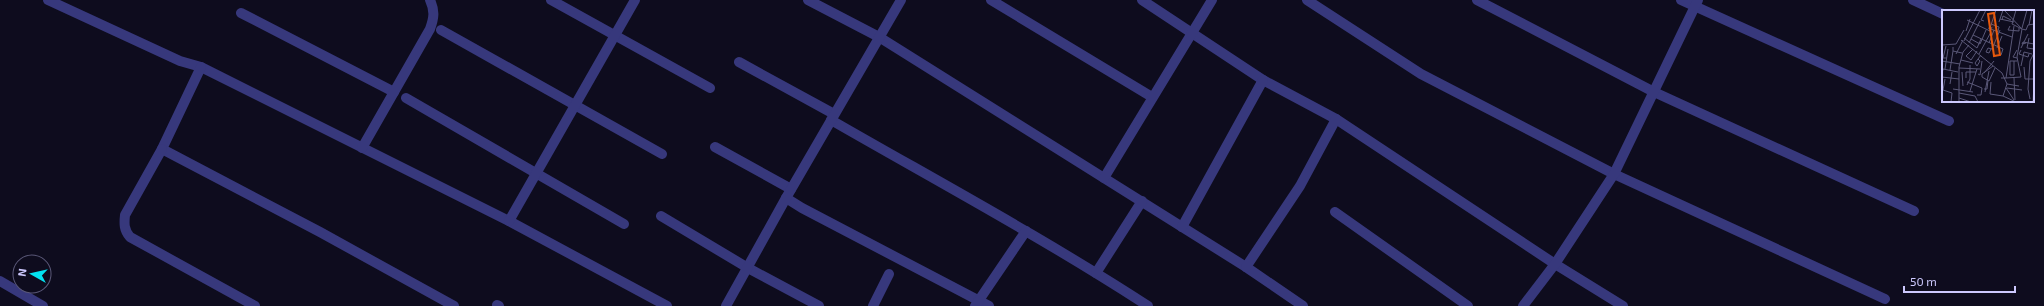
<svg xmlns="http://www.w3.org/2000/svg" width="2044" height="306" font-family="'Exo 2',sans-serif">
	<rect width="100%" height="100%" fill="#0e0c1e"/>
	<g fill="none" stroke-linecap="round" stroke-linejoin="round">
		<g stroke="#37387c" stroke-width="10">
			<polyline points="48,0 180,61 201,67 509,221 667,306"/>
			<polyline points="551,0 710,88"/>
			<polyline points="808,0 879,37 1246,267 1303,306"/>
			<polyline points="991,0 1152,97"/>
			<polyline points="1142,0 1263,80 1336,119 1555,264 1623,306"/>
			<polyline points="1307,0 1421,74 1614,174 1885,299"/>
			<polyline points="1477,0 1654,92 1914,211"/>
			<polyline points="1681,0 1949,121"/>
			<polyline points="1913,0 1943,14"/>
			<polyline points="241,13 394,92"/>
			<polyline points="441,30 662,154"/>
			<polyline points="739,62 834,114"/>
			<polyline points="201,67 162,149 320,232 454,306"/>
			<polyline points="406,98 624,224"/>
			<path d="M831,120C937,181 1045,239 1148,306"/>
			<polyline points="715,147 791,189"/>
			<path d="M362,148L430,29C434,18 435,11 430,0"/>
			<path d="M162,149L125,215C124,224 124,230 130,237L255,306"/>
			<polyline points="1104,178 1212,0"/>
			<polyline points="786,198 802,208 989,306"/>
			<polyline points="1335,212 1468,306"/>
			<polyline points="661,216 748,268 819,306"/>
			<polyline points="509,221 635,0"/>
			<polyline points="1182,227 1263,80"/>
			<polyline points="1246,267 1300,186 1336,119"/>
			<polyline points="1096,273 1142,201"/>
			<polyline points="0,281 43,306"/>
			<polyline points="497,305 499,306"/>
			<polyline points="726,306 786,198 901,0"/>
			<polyline points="873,306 889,274"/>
			<polyline points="975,306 1026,231"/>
			<polyline points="1523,306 1555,264 1614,174 1698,0"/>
		</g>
	</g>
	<g transform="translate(1942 10)">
		<rect width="92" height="92" fill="#0e0c1e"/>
		<path fill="none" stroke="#5a5878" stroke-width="1" d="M62,0L80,19L84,20L86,15L92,14M58,9L72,12M25,10L48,21L50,17M60,10L61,6L69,10M42,11L39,10L44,0M57,12L61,0M49,14L57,17L56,21M87,15L90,0M68,16L66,20L77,21V18M46,18L70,27M48,18L54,0M80,18L85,0M24,21L28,9M31,25L61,39L59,45M22,28L35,38L39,29M87,28L85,38L92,39M29,29L38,34L44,20M19,30L60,63L65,74L61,86L74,92M22,31L38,0M27,33L38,11M47,33L52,20M84,33L80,34L81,32L92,34M0,35L14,34L22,20M4,36L1,48H5M11,37V41L20,43M55,38L60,26M79,38L86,24M31,39L24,46L29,50L35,41M49,39L47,43L44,42L46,38L50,39L58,20M79,40L77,44L86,47L87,44M14,44L21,30M37,44L49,22M75,48L71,47L75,40M36,49L38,51L35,56L33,53L39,45M19,50L31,53M0,51L18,54M72,51V65H68V51H75M79,56L82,42L90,44M82,57L83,69H92M17,58L38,59M3,59L6,39M8,60L11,41M20,62L21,76M42,63L52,51M0,64L1,59L16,62M36,64L38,65L40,51M0,67L17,69M24,68V62H34M59,68H64L72,16M64,68L79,67L75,47L80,19L70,14L74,0M72,68L73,90M3,69L1,80L10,83L9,92M47,71L40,67V64L51,56M47,71L53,58M25,72L40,78L39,85H35M49,72L48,84L61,86M8,74L10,62M65,74L77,76M25,75L28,69V55M64,78L72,90M65,78L80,80M11,79L31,82M42,79H45L46,70M28,81L35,59M43,82L47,61M17,83L33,86L36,92M17,88L29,92M88,89L86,79L88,51L92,43M17,92V57L21,42L27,35M91,92L92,75"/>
		<path fill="#e8590c" fill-opacity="0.15" stroke="#e8590c" stroke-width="2" d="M52,3L58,45L52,46L46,4Z"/>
		<rect width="92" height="92" fill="none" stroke="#cdc9fe" stroke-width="2"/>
	</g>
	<g transform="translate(32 274) rotate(278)"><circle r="19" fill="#0e0c1e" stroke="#5a5878"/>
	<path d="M0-3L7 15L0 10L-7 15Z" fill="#03e3f1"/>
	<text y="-6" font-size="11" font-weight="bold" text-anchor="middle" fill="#cdc9fe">N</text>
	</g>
	<path d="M1904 286v6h111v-6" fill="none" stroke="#cdc9fe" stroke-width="2"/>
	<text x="1910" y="286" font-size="12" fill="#cdc9fe" stroke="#0e0c1e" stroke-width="3" paint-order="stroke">50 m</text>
</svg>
